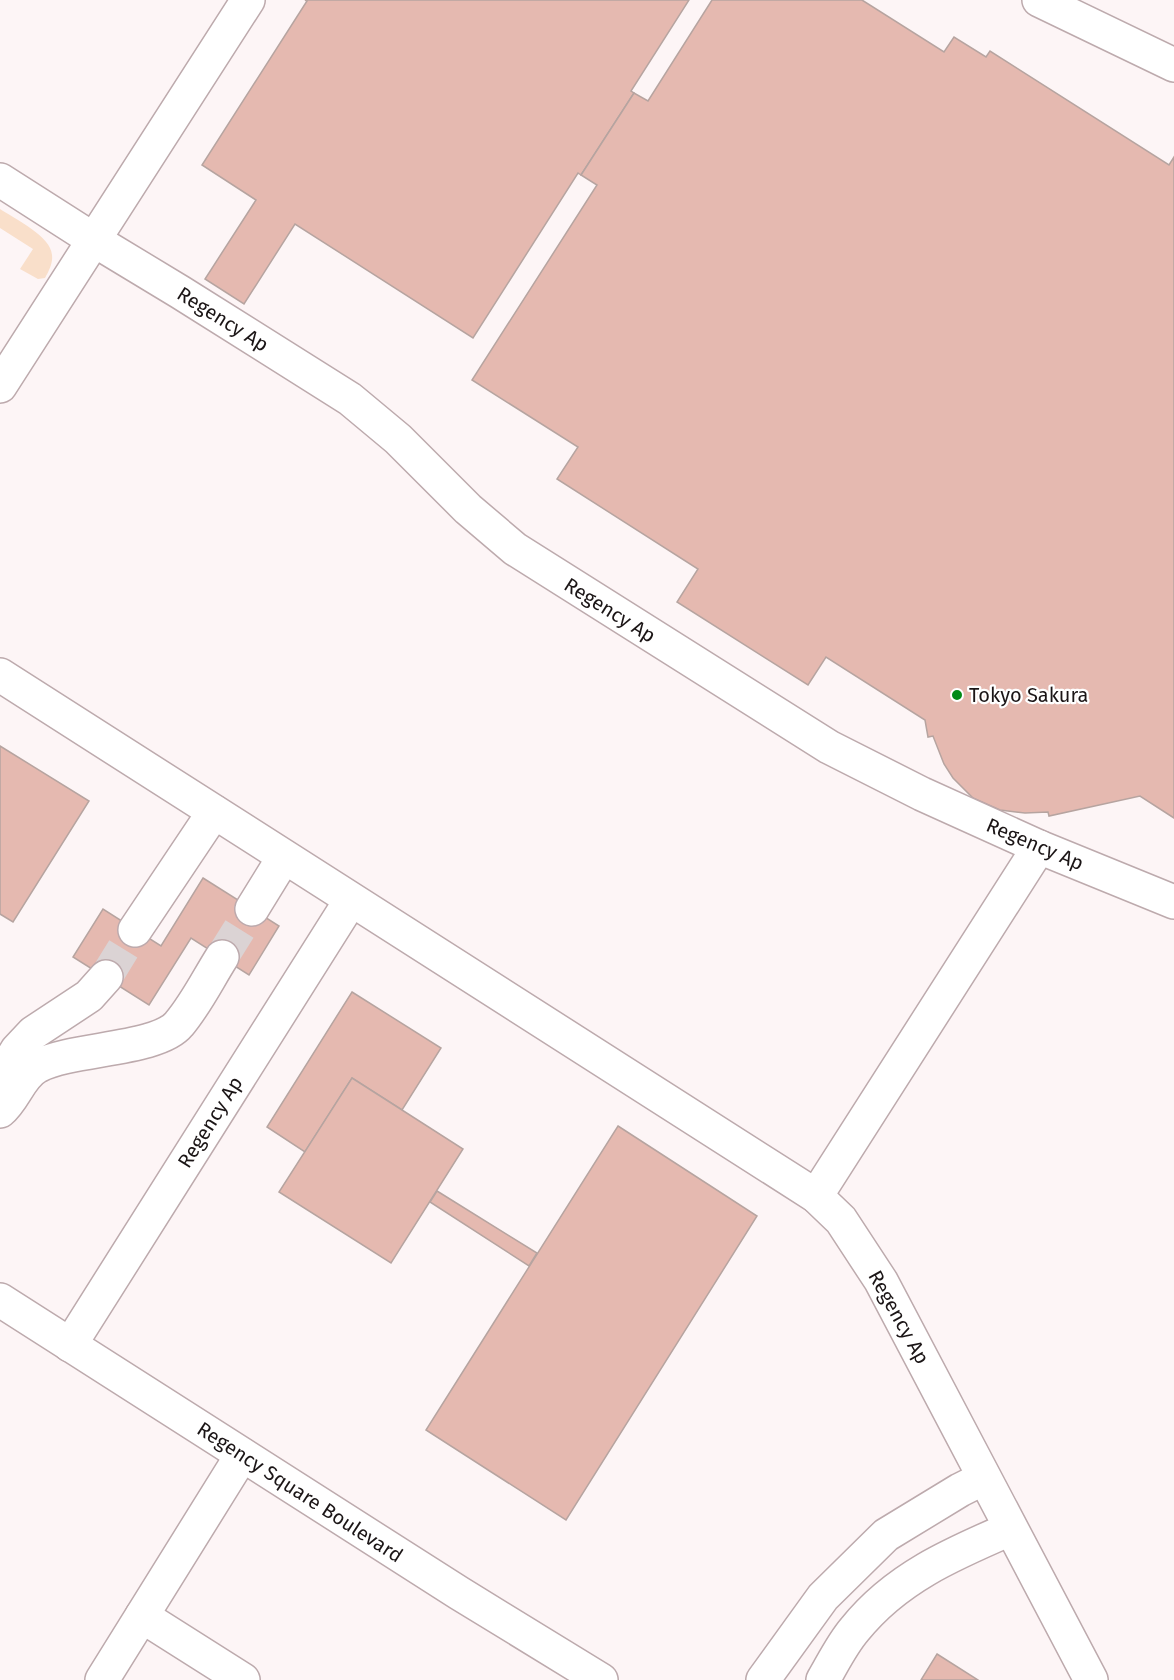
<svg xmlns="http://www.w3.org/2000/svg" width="1174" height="1680" font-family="'Fira Sans',sans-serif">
	<rect width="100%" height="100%" fill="#fdf5f6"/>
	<path fill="#f9dfca" d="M0,209C15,219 51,236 52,255C53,263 49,271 45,278L38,279L20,269L33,249L0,228Z"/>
	<g fill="#e5b9b0" stroke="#b6a4a0" stroke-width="1.5">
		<polygon points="305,0 689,0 631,91 634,93 581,175 578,173 473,338 295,224 244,304 205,279 256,200 202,165 307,1"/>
		<polygon points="712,0 862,0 944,52 954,37 986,57 990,51 1169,165 1174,157 1174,818 1140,796 1049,816 1048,812 1025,813 1000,810 973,798 953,778 944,764 933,736 928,737 925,720 826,657 808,685 677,602 698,569 557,479 578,447 472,380 597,185 581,175 634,93 648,101"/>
		<polygon points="0,746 89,801 13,922 0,914"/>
		<polygon points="203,878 279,926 249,975 191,938 149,1005 73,957 103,909 161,946"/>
		<polygon points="352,992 441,1048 402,1110 352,1078 305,1152 267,1127"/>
		<polygon points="352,1078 463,1149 391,1263 279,1192"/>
		<polygon points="618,1126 757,1216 566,1520 426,1430"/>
		<polygon points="437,1191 537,1253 529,1266 430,1202"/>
		<polygon points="937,1654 978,1680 921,1680"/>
	</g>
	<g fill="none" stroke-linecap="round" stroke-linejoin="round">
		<g stroke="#dbd3d4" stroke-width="33" stroke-dasharray="33 16" stroke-linecap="butt">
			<polyline points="222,957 252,909"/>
			<polyline points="106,977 135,930"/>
		</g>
		<defs>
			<g id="minor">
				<polyline points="1039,0 1174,65"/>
				<polyline points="0,180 94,240 180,292 350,399 398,439 468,509 515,549 829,747 922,794 1039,847 1174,902"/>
				<polyline points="0,386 248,0"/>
				<polyline points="0,675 816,1196 841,1220 881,1281 1091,1680"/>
				<polyline points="252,909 284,857"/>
				<polyline points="135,930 214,812"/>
				<polyline points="0,1079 17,1050 33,1033 89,996 106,977"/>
				<path d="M0,1111C15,1099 20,1075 38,1066C72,1048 158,1050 179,1024C196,1004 208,979 222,957"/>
				<polyline points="816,1196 1039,847"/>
				<polyline points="0,1300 459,1593 601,1680"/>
				<polyline points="70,1345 351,900"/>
				<polyline points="142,1616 243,1680"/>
				<polyline points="102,1680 242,1455"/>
				<polyline points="763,1680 823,1597 886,1535 960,1490 984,1478"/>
				<path d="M823,1680C833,1663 842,1644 855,1629C896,1578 952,1554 1010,1529"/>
			</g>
		</defs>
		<use href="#minor" stroke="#bdaaad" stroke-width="36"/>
		<use href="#minor" stroke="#fff" stroke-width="33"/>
	</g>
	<circle fill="#008a17" stroke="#fff" stroke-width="2" cx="957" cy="695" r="6"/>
	<g text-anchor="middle" stroke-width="4.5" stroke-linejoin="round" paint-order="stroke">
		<g font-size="20" fill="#1b1516" stroke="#fff">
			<text transform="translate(223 319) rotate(32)" y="7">Regency Ap</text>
			<text transform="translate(610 610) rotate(32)" y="7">Regency Ap</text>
			<text transform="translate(1035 844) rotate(23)" y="7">Regency Ap</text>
			<text transform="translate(210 1122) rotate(-58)" y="7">Regency Ap</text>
			<text transform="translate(899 1317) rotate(61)" y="7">Regency Ap</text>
			<text transform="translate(300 1492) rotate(33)" y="7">Regency Square Boulevard</text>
		</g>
		<g font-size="20" fill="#1b1516" stroke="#fff" text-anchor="start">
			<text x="969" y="702">Tokyo Sakura</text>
		</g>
	</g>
</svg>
